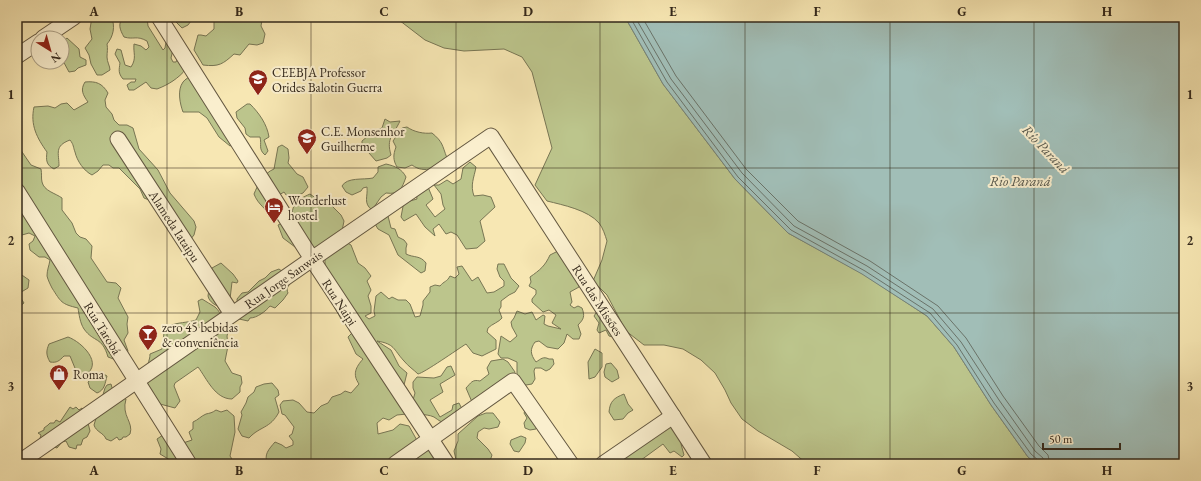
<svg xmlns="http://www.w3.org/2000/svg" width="1201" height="481" font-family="'EB Garamond',serif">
	<rect width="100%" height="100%" fill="#f7e7b3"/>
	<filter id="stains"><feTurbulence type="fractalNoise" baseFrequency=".005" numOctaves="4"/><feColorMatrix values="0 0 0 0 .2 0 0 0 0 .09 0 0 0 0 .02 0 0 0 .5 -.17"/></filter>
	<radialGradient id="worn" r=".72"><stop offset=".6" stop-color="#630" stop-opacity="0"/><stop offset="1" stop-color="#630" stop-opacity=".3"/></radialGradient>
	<g fill="#bcc58c" stroke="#787654">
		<path d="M92,17H111C116,26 113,37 107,44C108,49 107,52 107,57C107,62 110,66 110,70L102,75H97L91,64L89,55L85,48L92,39L90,29Z"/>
		<path d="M124,17H147L148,26L163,50L165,48L166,42L170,38L174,45L171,58L173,62H176L179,56L186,69C179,78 168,85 157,89L151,88L146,82L134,90H129L127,85L131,82H135L136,79H123C118,73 119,70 120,63L115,54L117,49L121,50L125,65L131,67C137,58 133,53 134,44L141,46L146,50L149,47L147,41C136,35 134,40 124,37C120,30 117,23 124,17Z"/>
		<polygon points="171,17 194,17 188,25 182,28"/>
		<path d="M214,17H265L262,20L261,26L265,34L263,43L257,45L249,44L240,55L234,54C223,64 219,67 203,65L194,50L198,35H201L206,36L214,29Z"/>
		<path d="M395,17H625L663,84L735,179L788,233L863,274L927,316L954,347L991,405L1028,457L1037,464H807L792,451L758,431L742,419L731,403L725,390L715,373L701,360L683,349L664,345H644L626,331L607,295L593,281L602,260L607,241C605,235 603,228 599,223C588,210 563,205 547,201L535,185L552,148L532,72L522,57L504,49L464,51L444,48L425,40Z"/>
		<polygon points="67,38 79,49 80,57 86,60 86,65 78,68 75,71 69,72 62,59 62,42"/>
		<path d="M193,74L236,143L230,146L219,137L207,118L199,112H183C180,104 177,90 183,82C185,79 190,77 193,74Z"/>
		<path d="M85,82C96,81 102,83 108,93L105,100L106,107L112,114L114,120L119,125H127L133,128L139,149L158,170L170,193L194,221L196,227L194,235L190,240L154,202L144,198L140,189L119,168H113L109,165H103L98,171L92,175C84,171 77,161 75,152C73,147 74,145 70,140C54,146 59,153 59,166L54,169C46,165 46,160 47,152C37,138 30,125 34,107L48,106L55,108L61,104L67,103L74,110L88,102C83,95 80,90 85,82Z"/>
		<path d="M247,104H250C259,113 267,124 269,137L264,140L268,151L265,155C258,149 262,145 260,137H250L246,134L245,128L237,118L236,112Z"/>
		<path d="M385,119L390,122L400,121C393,136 386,138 391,155L387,158L376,161L362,145V141L374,131L382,128Z"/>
		<path d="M407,127C414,132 424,134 432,133C443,142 442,145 447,158L439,166L436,164L432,169C424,170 419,170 412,165L405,168L397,167C393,160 393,155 396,147L393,141L402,128Z"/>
		<path d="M17,142L20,149L31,165L41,169C42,174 41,178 42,182C44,191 55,193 62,198V210L72,223L76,233L80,237L86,239L92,246L91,258L107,282L116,283L121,288L118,298L128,317L127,324L128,333L124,340L128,351L124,358L119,361L108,357C102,336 94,343 84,329C80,323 79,314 78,308C61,304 61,302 52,288C50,284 48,280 47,276C47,270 49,266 50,260L45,257H39L30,250L29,244L33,241L35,236L29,233L22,235L17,232V214L20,206L17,195Z"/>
		<path d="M282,145L288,149L289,158L288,163L297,174L303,177L308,187L303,193L289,199L284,192L279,195L280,218L273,219C267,209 258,205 254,194C258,184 264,173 274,169L278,147Z"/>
		<path d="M470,162L476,167C474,178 470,185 474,196L483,195L491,197L495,207L480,221L485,241L477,248L466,249L457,235L451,232L446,234L439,224L433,229L435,236L425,227L416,214L404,221L401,217L404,201H410L417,199L416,192L428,187L433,199L426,205L435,217L445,209L443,205L441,194L434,185H439L447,180L453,184L461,179L463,168Z"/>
		<path d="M386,164C395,166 402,169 406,177C402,188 400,195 386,193L381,197L372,210C363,203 368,197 367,187L363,188L361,191L352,195L346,192L342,186C347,177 363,180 373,178L378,172V167Z"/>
		<path d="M310,194L321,202L330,204L341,215L344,221L342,231V240L351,245L358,263L365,268L371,276L367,281L371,290L368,296L371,306V313L365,316L369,319L375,316L374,311L376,296L381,292L389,299L392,297L398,300H406L410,304L415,317L420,316L423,305V301L430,292V287L435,285L440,286C444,281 447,282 450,276L455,278L459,274L457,267L462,266L472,281L478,277L487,293L494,292L504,286V281L500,277L497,269L498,264H504L511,278L519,286L515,292L509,295L501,301V307L499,310L502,318C499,322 492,324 488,328L487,332L496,340V349L482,356L473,353L466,344C458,349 424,373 418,374C414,370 408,366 404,361C393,349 395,344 377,341L391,350L399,366L407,373L404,385C413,396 411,401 407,414L397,415L389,420L383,418L377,423L378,434L393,430L400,424L409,426L419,444L437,454L439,464H329L325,459L317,464H268C263,455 269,449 275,442L282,445L286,448L293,445V441L289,436L292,434L294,427L285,415L282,414L280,405L283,401L293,400L299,403L307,412L314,413L321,406L328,403L332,397L341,394L345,391L351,393L359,384C352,374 356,367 363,359L356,354L348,337L355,330L357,321L341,319L329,297L318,274L325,265V253L312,246L302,248L295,247L283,238L278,225L286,221H292C291,205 296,200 310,194Z"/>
		<path d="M383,215L388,216L391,228L395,229L398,237L404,240L407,244L406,248V254C414,258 420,255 426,263L425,271L421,273L398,255L389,235L378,229L375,224Z"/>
		<path d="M558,251L579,280V287L570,292L572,302L570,305L574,308L578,306L582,308C585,316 584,319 578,325L581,334L579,339H573L567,334L564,343L558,349L547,347L539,341L535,342C530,349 530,354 536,362C541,359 543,356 549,359H553L554,364L550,369L546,371L541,368H535L534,371L535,379L532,384L520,386L517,377V362L508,358H501L498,354L501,336L510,342L517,336L512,327L511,322L514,318L517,311L525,314L532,312L536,320L543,315L545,316L544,324L548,326L561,329L552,323L556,315L549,310L543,312L532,302V299L536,294V290L529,286L531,282L530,277C540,270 545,266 550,255Z"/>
		<path d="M221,263L233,274L238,281L237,283L232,282L230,299L221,307C216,306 209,302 208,296L212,268Z"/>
		<polygon points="17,269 19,273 29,280 28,288 18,294 24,303 19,307 17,306"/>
		<path d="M279,269L283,272H286L292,282C288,286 286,288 288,293L283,300L275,308L270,306C266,311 257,318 250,318L248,321L239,319L237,299L242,293L248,292L259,281L265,278L271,272Z"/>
		<path d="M202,299C206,302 211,304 215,307C223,314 221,322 229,328L227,336L228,346L225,361L232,373L241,376L242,383L240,387V392L232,399C215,399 207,379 198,367L175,383L174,386L180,401L175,408L160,404L146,384C149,377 147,371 148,364C149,360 150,358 150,354L162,349L164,333L168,330L169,326C178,322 187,323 196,320L200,312L198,301Z"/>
		<polygon points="598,310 613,337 609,336 606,330 599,333 597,330 599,323 594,316"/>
		<path d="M68,337C82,342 104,364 85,375L77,373L70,356H64C59,361 57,363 50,362C46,355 46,351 49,344Z"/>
		<polygon points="595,349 602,353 602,367 595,377 589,379 588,362"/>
		<path d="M503,359L508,362L515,372L514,377L472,402L466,388C471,383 472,379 480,381L489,374L487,368L491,361Z"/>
		<polygon points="611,363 617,370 619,378 612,382 605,377 604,372 606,364"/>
		<path d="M451,366L455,375L440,384L443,392L430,400L440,417L452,410L453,405L459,403L462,409L447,423C440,422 440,421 434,417C430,415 425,415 420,414L413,400L415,393L413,388V382L417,377L434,378L441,376L447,367Z"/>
		<path d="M100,372L107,376C105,383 105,390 97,393L90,388L88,382Z"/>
		<path d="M272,383L278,390L279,395L275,398L279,412C270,429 260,426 249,438L242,436L238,429L242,415L241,412L246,403L248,397L254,392L256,387L264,384Z"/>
		<path d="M111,384C113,393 117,397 126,399C121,416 134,422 130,434L126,437H123L122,439L119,440L117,437L111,441L106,439C104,433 96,432 94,425L105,388L107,385Z"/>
		<path d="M624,394L628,404L633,410L628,413L623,419L614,420L609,412C610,401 614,398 624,394Z"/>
		<polygon points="70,407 73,409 76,407 79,410 82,408 85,411 90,431 87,437 83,439 81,445 77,445 76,449 69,447 66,441 62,442 57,448 39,442 41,435 38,433 44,430 44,428 48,425 50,423 54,423 56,420 60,422"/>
		<polygon points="526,409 539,424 536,429 530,430 525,428 524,423 527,418 524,413"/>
		<path d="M216,410L221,412L227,410L234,416L235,432L230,456L235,464H173L170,460L160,454L161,449L157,439L163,435L183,443L192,440L189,432L193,429V422C198,420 201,416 206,414C210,413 212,413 216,410Z"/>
		<polygon points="486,413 493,413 500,422 498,427 489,429 484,428 478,432 477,438 488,449 492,455 489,464 457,464 454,451 458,441 458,434 478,416"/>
		<polygon points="666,417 682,442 681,444 684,455 682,457 674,451 670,453 663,444 637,463 638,464 610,464"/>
		<polygon points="521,436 526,438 525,443 519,452 514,451 510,444 511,440"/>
	</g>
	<polygon fill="#a1beb7" stroke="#758279" points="625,17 1184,17 1184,464 1037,464 1028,457 991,405 954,347 927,316 862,274 788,233 735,179 663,84"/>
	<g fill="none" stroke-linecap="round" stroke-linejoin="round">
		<g stroke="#6a7369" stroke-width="1">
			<polyline points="630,17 667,82 738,177 791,230 865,271 930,313 957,345 994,403 1031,454 1038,460 1039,464"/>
			<polyline points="635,17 671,79 742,173 794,226 867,266 933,309 961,342 999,400 1035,451 1043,458 1044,464"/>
			<polyline points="642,17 676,76 746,169 798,221 870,261 938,306 966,338 1003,396 1039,446 1048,455 1050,464"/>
		</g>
		<defs>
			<g id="minor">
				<polyline points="159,17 312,259 447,464"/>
				<polyline points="43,38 74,17"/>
				<polyline points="17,56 38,42"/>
				<polyline points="118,139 232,314"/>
				<polyline points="17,191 189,464"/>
				<polyline points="17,464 312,259 491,136 704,464"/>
				<polyline points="395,464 513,381 571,464"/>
				<polyline points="603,464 673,416"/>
			</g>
		</defs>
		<use href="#minor" stroke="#645841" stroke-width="17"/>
		<use href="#minor" stroke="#faefce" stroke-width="15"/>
	</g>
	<path fill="none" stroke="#33281b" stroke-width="1" stroke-opacity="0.55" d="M167,17V464M311,17V464M456,17V464M600,17V464M745,17V464M890,17V464M1034,17V464M17,168H1184M17,313H1184"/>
	<defs>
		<symbol id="school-pin" viewBox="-11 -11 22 30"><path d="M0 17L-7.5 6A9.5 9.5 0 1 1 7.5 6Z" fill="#8f2418" stroke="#faefce"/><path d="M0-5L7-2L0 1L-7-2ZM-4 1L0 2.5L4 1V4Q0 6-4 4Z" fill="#fff"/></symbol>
		<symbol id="hotel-pin" viewBox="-11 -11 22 30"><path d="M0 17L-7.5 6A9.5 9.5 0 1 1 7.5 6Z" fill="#8f2418" stroke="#faefce"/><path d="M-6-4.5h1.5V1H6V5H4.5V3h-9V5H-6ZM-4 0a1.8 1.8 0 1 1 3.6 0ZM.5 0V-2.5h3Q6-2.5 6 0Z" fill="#fff"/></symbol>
		<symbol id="bar-pin" viewBox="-11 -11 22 30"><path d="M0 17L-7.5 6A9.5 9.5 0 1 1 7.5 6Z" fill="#8f2418" stroke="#faefce"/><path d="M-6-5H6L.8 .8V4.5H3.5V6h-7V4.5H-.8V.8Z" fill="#fff"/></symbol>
		<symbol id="shop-pin" viewBox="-11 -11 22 30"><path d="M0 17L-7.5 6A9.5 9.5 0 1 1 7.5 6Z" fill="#8f2418" stroke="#faefce"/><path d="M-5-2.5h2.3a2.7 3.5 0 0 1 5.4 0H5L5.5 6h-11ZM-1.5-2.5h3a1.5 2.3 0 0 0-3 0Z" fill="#fff"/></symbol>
	</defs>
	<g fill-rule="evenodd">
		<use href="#school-pin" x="247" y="68" width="22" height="30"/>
		<use href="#school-pin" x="296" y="127" width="22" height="30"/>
		<use href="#hotel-pin" x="263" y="196" width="22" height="30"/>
		<use href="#bar-pin" x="137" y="323" width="22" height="30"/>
		<use href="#shop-pin" x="48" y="363" width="22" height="30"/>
	</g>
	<g text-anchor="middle" stroke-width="4" stroke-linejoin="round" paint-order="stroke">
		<g font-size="13" fill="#33281b" stroke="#faefce" text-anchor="start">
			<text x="272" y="77">CEEBJA Professor<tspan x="272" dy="15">Orides Balotin Guerra</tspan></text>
			<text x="321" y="136">C.E. Monsenhor<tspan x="321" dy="15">Guilherme</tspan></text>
			<text x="288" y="205">Wonderlust<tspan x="288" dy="15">hostel</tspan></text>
			<text x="162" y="332">zero 45 bebidas<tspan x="162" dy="15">&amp; conveniência</tspan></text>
			<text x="73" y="379">Roma</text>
		</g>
		<g font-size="13" fill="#33281b" stroke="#faefce">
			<text transform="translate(175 226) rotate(57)" y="5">Alameda Iataipu</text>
			<text transform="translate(283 279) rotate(-35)" y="5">Rua Jorge Sanwais</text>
			<text transform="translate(598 300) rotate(57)" y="5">Rua das Missões</text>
			<text transform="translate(340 302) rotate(57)" y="5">Rua Naipi</text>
			<text transform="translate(103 328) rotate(58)" y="5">Rua Tarobá</text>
		</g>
		<g font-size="14" font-style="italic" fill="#54554a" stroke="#faefce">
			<text transform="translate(1046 149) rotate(46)" y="5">Río Paraná</text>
			<text x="1020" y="186">Rio Paraná</text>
		</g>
	</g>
	<rect width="1201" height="481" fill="none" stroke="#f7e7b3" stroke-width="44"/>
	<g transform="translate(50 50) rotate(143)"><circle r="19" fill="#faefce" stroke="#aa9f86"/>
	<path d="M0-3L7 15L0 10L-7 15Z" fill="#8f2418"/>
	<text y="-6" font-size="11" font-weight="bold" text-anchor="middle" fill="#33281b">N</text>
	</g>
	<path d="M1043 443v6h77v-6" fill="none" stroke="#33281b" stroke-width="2"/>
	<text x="1049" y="443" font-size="12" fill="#33281b" stroke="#faefce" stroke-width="3" paint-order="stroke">50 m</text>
	<rect x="22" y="22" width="1157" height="437" fill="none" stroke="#33281b" stroke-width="1.5"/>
	<g font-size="13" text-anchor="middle" font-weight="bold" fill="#33281b">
		<text x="94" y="16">A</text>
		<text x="239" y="16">B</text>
		<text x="384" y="16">C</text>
		<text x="528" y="16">D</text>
		<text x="673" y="16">E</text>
		<text x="817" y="16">F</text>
		<text x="962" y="16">G</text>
		<text x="1107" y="16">H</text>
		<text x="11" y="99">1</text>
		<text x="1190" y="99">1</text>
		<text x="11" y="245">2</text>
		<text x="1190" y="245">2</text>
		<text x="11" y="391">3</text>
		<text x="1190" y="391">3</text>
		<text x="94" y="475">A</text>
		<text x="239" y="475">B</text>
		<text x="384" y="475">C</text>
		<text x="528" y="475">D</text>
		<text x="673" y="475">E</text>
		<text x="817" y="475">F</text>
		<text x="962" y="475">G</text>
		<text x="1107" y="475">H</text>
	</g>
	<rect width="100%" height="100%" filter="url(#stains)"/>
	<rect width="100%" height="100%" fill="url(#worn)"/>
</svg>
